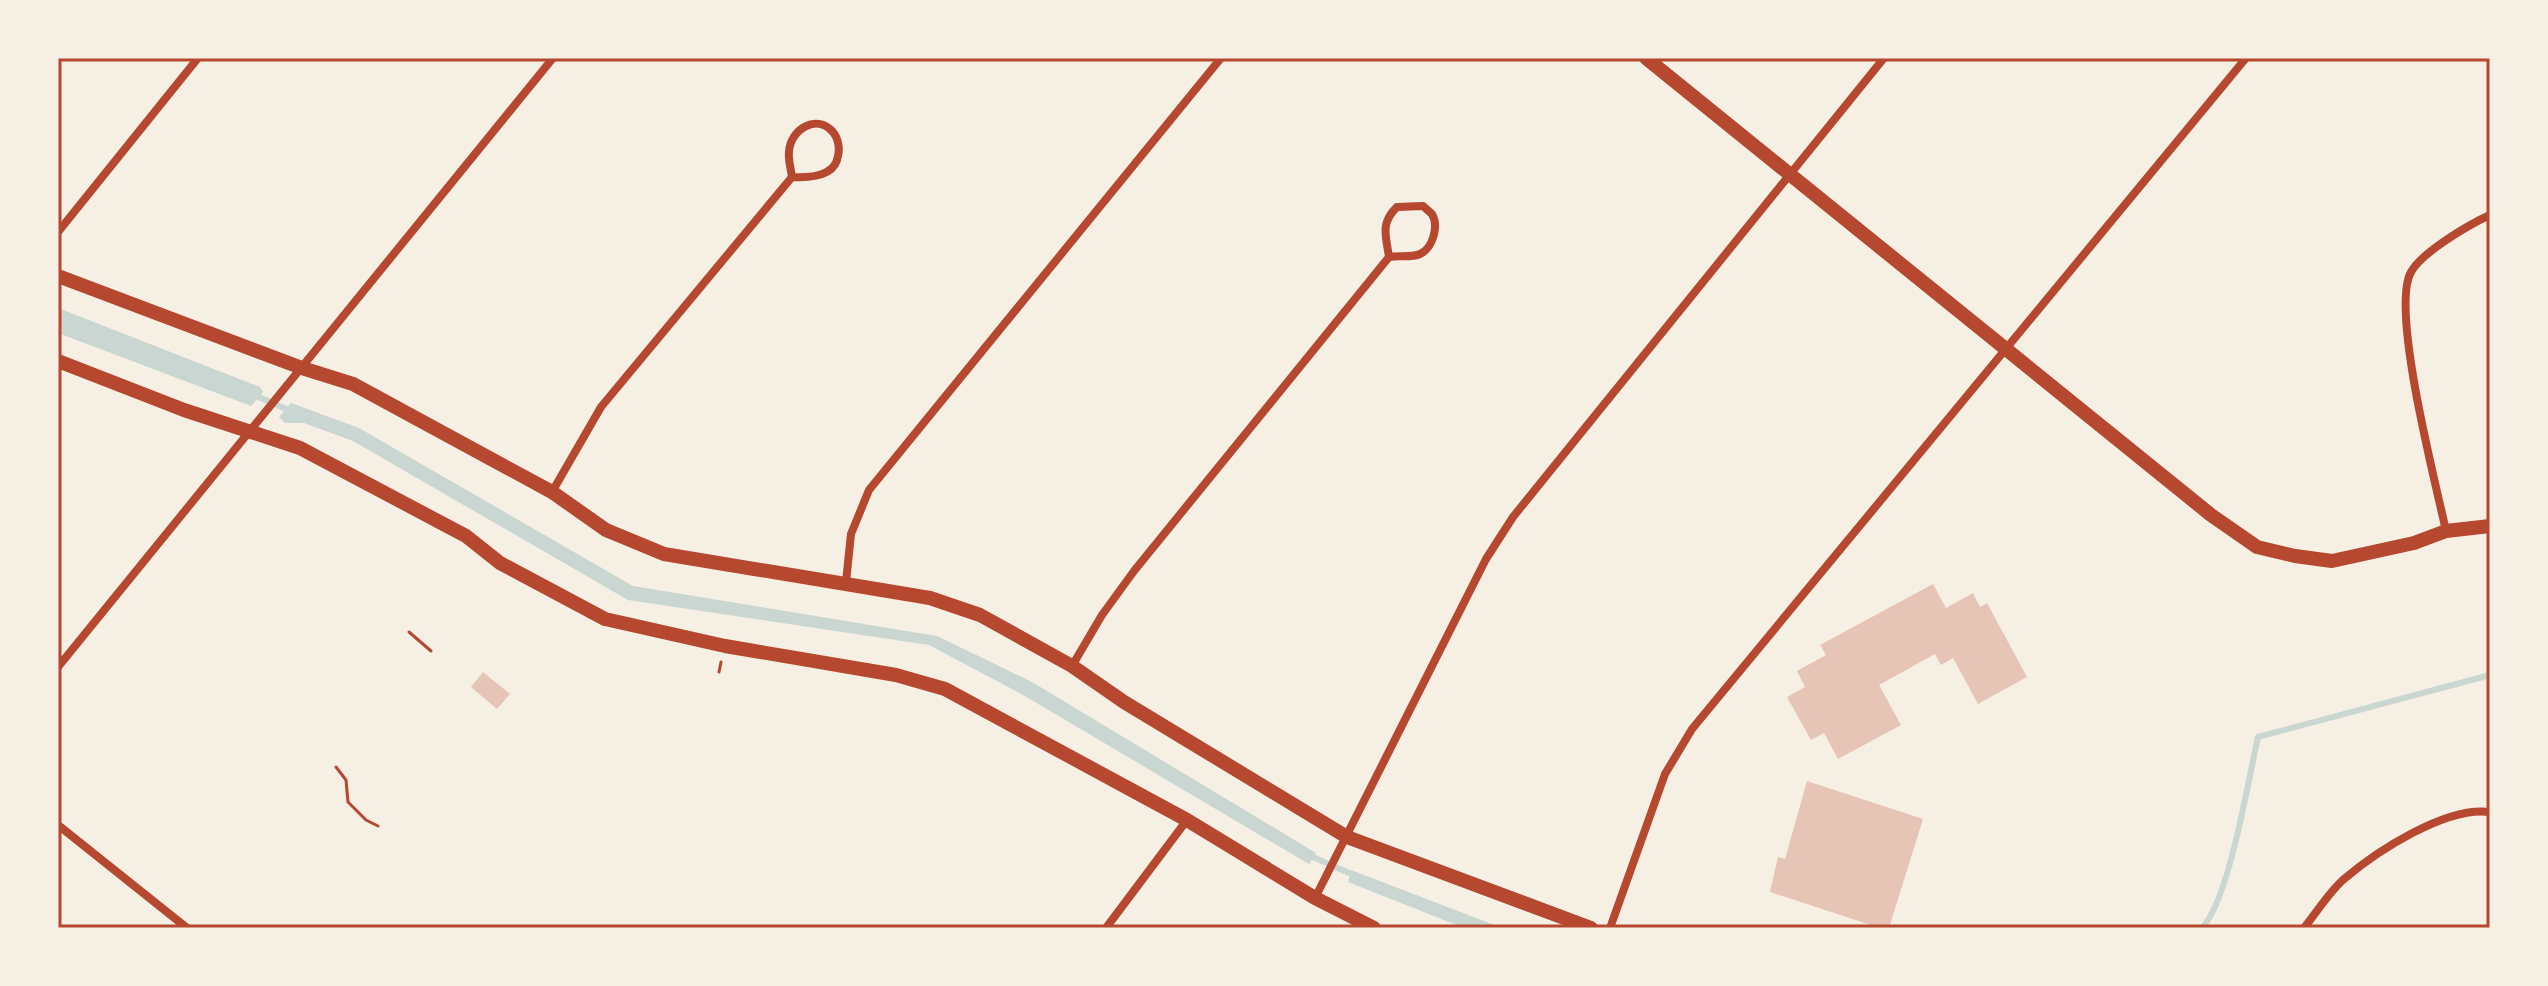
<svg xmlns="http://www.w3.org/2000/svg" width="2548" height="986" font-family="'Fira Sans Condensed',sans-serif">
	<rect width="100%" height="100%" fill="#f6efe4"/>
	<g fill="#c9d6d2">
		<polygon points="58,308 260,387 263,392 251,406 58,333"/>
		<polygon points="291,403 359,428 633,586 937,636 1032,682 1316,853 1309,864 1023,695 929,645 628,600 353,441 304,423 285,423 279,417"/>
		<polygon points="1351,870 1502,928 1464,928 1348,882"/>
	</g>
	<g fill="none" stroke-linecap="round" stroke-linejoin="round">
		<g stroke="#c9d6d2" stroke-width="6">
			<polyline points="252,394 293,412"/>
			<polyline points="1306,854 1358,877"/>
			<path d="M2202,928C2229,900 2248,781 2258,737L2490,675"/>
		</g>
	</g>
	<g fill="#e6c5b7">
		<polygon points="1933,584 1946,608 1973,593 1980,607 1987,603 2027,677 1978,704 1953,658 1941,665 1935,654 1879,685 1901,725 1838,759 1824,733 1811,740 1787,697 1805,687 1797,671 1826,655 1820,645"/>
		<polygon points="483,672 510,694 497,709 471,687"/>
		<polygon points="1807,781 1923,819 1889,928 1880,928 1770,892 1778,857 1785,859"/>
	</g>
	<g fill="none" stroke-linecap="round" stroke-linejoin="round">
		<g stroke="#b5482f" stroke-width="3">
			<polyline points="409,632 431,651"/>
			<polyline points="719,672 721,662"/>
			<polyline points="336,767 346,780 348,802 366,820 378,826"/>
		</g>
		<g stroke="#b5482f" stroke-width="8">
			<polyline points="58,232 198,58"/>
			<path d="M552,492L601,407L792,177C810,178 835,177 838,156C840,148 838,138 833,132C816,113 790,130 789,152C788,160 791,169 792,177"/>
			<path d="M2446,531C2436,484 2390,309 2411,272C2422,252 2470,224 2490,215"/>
			<polyline points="846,582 851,534 869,490 1221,58"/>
			<path d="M1072,666L1102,615L1134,571L1389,257C1399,255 1411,258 1420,254C1433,248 1439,226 1432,214C1432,214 1423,206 1423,206L1397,207C1380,223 1386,236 1389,257"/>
			<polyline points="58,667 553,58"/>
			<polyline points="58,825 187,928"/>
			<polyline points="1315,898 1486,559 1513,517 1884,58"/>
			<polyline points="1106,928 1187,820"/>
			<polyline points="1610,928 1665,774 1692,729 2246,58"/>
			<path d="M2304,928C2317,912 2329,892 2344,879C2377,851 2446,806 2490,812"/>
			<polyline points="2489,928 2490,927"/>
		</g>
		<g stroke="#b5482f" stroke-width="14">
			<polyline points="1646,58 2211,515 2257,547 2295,556 2332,561 2414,543 2446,531 2490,526"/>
			<polyline points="58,276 302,368 353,384 552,492 606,530 664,554 930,598 980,615 1072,666 1124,702 1347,837 1591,928"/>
			<polyline points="58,361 184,410 300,448 466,536 500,563 605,619 725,646 896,675 945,689 1187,820 1315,898 1374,928"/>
		</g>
	</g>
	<rect width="2548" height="986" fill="none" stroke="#f6efe4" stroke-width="120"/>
	<rect x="60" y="60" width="2428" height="866" fill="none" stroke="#b5482f" stroke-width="3"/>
</svg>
